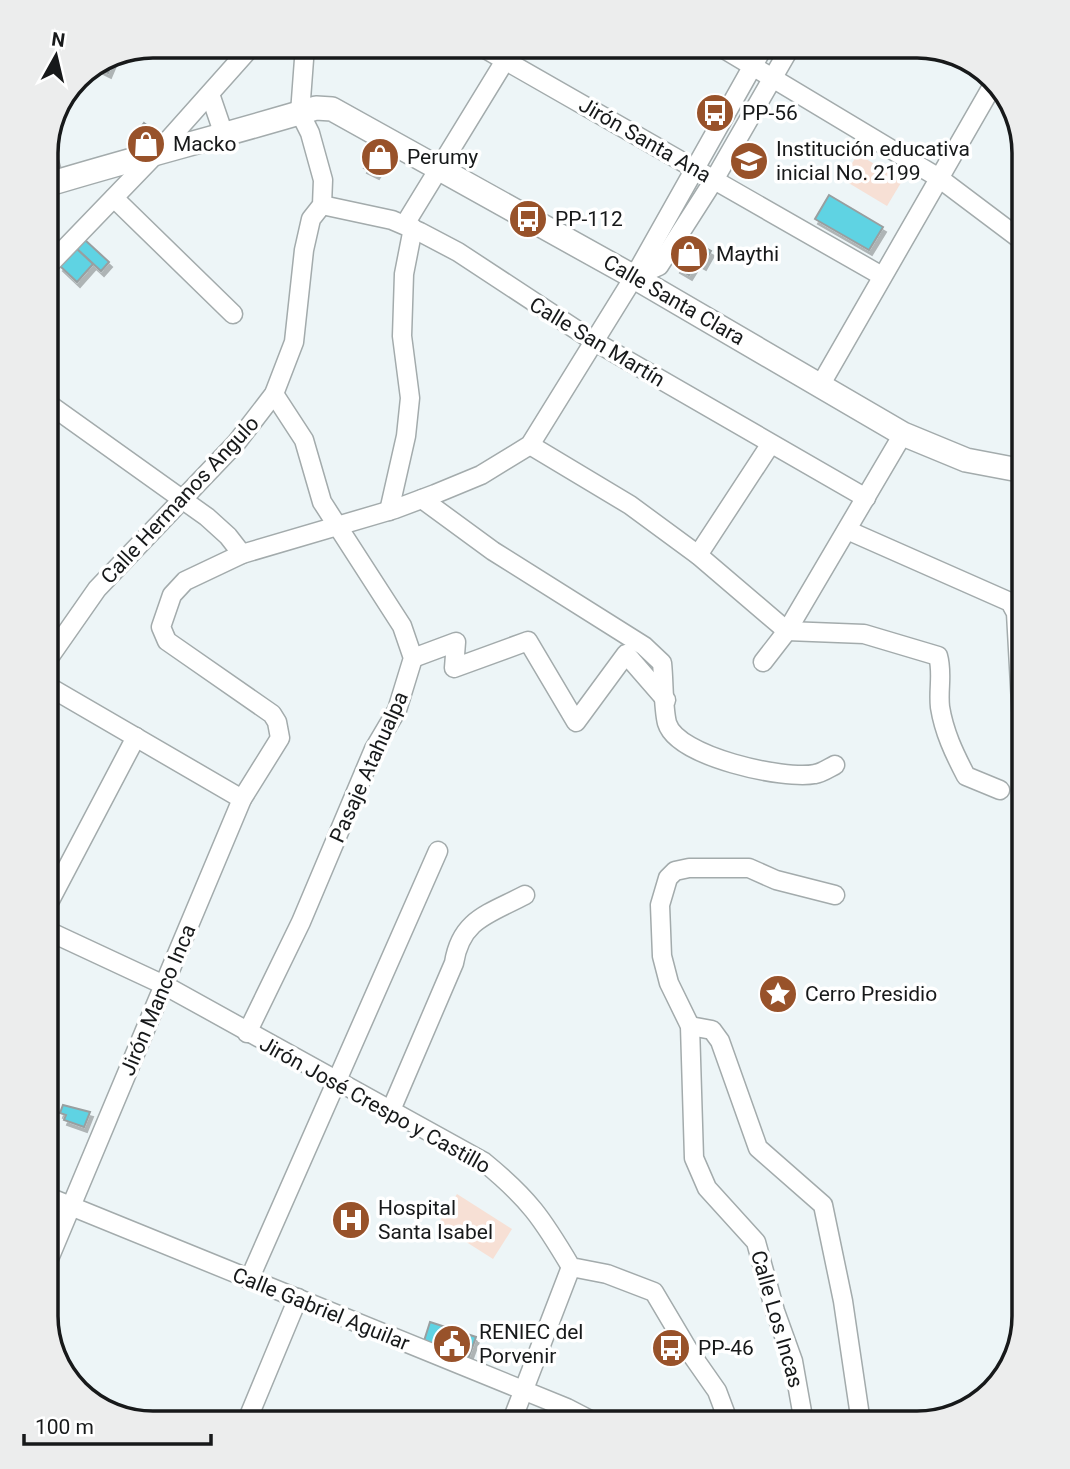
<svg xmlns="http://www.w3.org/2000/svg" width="1070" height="1469" font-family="Roboto,sans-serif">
	<defs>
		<filter id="shadow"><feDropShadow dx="3" dy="5" stdDeviation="0" flood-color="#0004"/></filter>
	</defs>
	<rect width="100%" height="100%" fill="#edf5f7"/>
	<g fill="#f7e0d5">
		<polygon points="858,154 902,181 887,206 842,179"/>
		<polygon points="457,1194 512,1229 493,1259 438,1224"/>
	</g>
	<g fill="#5fd3e3" stroke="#989fa0" stroke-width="2" filter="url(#shadow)">
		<polygon points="113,61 108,73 96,67"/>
		<polygon points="144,123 157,133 151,141 138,131"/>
		<polygon points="138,131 151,141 146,147 133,137"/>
		<polygon points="377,147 389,154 376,174 364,168"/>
		<polygon points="55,154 59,168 46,171 46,156"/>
		<polygon points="829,195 883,227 869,250 815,219"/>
		<polygon points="85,240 109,262 101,271 77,249"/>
		<polygon points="693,241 711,251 703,265 685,255"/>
		<polygon points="77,249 93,264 77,282 60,266"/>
		<polygon points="685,255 697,262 689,275 677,268"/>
		<polygon points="63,1105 90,1112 84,1127 64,1120 66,1115 60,1113"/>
		<polygon points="430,1322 476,1337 468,1359 423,1344"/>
	</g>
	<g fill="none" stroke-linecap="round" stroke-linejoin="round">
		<defs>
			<g id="minor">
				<polyline points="480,46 882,276"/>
				<polyline points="719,46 939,178 1024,242"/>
				<polyline points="210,94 223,132"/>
				<polyline points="114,198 233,314"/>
				<polyline points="322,205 392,220 420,232 458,252 592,340 866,498"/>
				<polyline points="405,224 514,46"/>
				<polyline points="46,268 154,156 252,46"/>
				<polyline points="634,277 659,266 714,180 791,46"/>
				<polyline points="821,384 994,83"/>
				<polyline points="46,402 207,517 228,536 242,554"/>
				<path d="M530,445L630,505L698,555L787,631L864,634L938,656C943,673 938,689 940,707C944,732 954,753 966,776L1000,790"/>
				<path d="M422,499L493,551L644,646L662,663C664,681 663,707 667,723C677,757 784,780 815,774C822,773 829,768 835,765"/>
				<polyline points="389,511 406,436 410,398 402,336 404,274 413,228"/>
				<polyline points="847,530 1010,602 1016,613 1024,758"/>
				<polyline points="698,555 770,445"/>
				<polyline points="413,658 456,642 454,668 528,641 576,722 626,654 666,700"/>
				<polyline points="46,662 97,589 237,442 274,394 294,342 304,250 311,219 322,205 323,180 310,133 300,113 305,46"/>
				<polyline points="763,662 787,631 903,434"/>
				<polyline points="46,685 242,799"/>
				<polyline points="46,908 136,737"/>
				<path d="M46,930L164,985L484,1162C529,1199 542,1218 571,1267L607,1274L654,1292L689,1351L717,1391L729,1423"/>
				<polyline points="690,1026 712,1030 720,1041 758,1148 823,1205 843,1301 861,1423"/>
				<polyline points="247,1033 301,922 374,749 397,710 413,658 402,626 322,502 304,440 274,394"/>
				<path d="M391,1110L454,963C461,919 489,914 525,895"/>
				<polyline points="46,1196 567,1408 596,1423"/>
				<polyline points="46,1266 242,799 280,738 277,722 272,714 167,641 161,627 172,595 185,581 242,554 395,509 435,494 481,475 530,445 634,277 764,46"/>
				<polyline points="249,1280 438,851"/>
				<polyline points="246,1423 298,1298"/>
				<polyline points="511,1423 571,1267"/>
				<polyline points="804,1423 793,1361 775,1311 756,1242 707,1188 694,1158 690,1026 669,983 662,956 660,905 668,878 675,871 689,868 749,868 776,880 835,895"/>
			</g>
			<path id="major" d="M46,185C135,158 226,135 316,108L332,109L634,277L903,434L966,460L1024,471"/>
		</defs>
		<use href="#minor" stroke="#a3abac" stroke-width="21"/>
		<use href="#major" stroke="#a3abac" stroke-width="26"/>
		<use href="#minor" stroke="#fff" stroke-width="18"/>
		<use href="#major" stroke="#fff" stroke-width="23"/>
	</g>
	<defs>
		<symbol id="bus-disc" viewBox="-11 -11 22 22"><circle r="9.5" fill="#98522a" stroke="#fff"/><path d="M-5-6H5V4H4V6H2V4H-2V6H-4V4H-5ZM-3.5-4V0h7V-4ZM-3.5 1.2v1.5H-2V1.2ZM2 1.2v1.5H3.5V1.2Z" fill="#fff"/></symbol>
		<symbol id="shop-disc" viewBox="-11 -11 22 22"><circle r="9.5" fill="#98522a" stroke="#fff"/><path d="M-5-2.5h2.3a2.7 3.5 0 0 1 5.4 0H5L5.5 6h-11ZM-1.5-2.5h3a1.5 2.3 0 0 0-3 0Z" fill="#fff"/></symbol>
		<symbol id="school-disc" viewBox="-11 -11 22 22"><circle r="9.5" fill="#98522a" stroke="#fff"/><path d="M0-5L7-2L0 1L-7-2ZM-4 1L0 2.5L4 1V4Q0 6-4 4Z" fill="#fff"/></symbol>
		<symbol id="sight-disc" viewBox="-11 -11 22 22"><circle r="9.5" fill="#98522a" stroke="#fff"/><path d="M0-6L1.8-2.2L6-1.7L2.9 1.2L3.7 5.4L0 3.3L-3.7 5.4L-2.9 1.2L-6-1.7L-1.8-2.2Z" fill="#fff"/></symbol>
		<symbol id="hospital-disc" viewBox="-11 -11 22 22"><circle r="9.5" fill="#98522a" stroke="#fff"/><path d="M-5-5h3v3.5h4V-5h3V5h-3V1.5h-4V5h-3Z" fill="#fff"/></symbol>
		<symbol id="civic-disc" viewBox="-11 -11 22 22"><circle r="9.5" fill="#98522a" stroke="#fff"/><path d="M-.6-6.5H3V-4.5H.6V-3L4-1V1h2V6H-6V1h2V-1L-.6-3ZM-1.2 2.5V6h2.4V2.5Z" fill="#fff"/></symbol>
	</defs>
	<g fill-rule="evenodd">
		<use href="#bus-disc" x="693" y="91" width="44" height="44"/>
		<use href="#shop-disc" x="124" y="122" width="44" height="44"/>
		<use href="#shop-disc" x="358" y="135" width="44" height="44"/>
		<use href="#school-disc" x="727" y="139" width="44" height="44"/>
		<use href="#bus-disc" x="506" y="197" width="44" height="44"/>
		<use href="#shop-disc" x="667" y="232" width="44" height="44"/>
		<use href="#sight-disc" x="756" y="972" width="44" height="44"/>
		<use href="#hospital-disc" x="329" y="1198" width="44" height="44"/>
		<use href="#civic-disc" x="430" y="1322" width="44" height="44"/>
		<use href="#bus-disc" x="649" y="1326" width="44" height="44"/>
	</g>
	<g text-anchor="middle" stroke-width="7" stroke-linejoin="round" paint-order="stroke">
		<g font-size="21" fill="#17191a" stroke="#fff" text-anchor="start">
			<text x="742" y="120">PP-56</text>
			<text x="173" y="151">Macko</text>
			<text x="776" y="156">Institución educativa<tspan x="776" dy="24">inicial No. 2199</tspan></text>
			<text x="407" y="164">Perumy</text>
			<text x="555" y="226">PP-112</text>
			<text x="716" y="261">Maythi</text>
			<text x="805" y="1001">Cerro Presidio</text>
			<text x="378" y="1215">Hospital<tspan x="378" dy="24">Santa Isabel</tspan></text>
			<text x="479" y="1339">RENIEC del<tspan x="479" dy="24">Porvenir</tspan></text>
			<text x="698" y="1355">PP-46</text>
		</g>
		<g font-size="21" fill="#17191a" stroke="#fff">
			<text transform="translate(645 140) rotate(30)" y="7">Jirón Santa Ana</text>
			<text transform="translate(674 300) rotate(30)" y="7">Calle Santa Clara</text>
			<text transform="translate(597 342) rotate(31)" y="7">Calle San Martín</text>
			<text transform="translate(180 500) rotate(-47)" y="7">Calle Hermanos Angulo</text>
			<text transform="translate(369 767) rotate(-66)" y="7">Pasaje Atahualpa</text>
			<text transform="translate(158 1000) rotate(-67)" y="7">Jirón Manco Inca</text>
			<text transform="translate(375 1105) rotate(29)" y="7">Jirón José Crespo y Castillo</text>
			<text transform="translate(321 1309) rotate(22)" y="7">Calle Gabriel Aguilar</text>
			<text transform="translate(777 1319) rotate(74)" y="7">Calle Los Incas</text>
		</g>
	</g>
	<path d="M0 0H1070V1469H0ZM153 58H917A95 95 0 0 1 1012 153V1316A95 95 0 0 1 917 1411H153A95 95 0 0 1 58 1316V153A95 95 0 0 1 153 58Z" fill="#eceded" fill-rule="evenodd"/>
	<path fill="none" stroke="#17191a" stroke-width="3.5" d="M153 58H917A95 95 0 0 1 1012 153V1316A95 95 0 0 1 917 1411H153A95 95 0 0 1 58 1316V153A95 95 0 0 1 153 58Z"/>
	<g transform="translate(56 56) rotate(8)" stroke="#ffffff" stroke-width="5" paint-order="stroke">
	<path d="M0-5L12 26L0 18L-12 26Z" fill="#17191a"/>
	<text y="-10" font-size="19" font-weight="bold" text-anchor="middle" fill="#17191a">N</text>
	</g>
	<path d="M24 1434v10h187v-10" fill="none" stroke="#17191a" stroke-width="3.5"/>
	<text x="35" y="1434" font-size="21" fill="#17191a" stroke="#ffffff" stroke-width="5" paint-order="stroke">100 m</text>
</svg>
